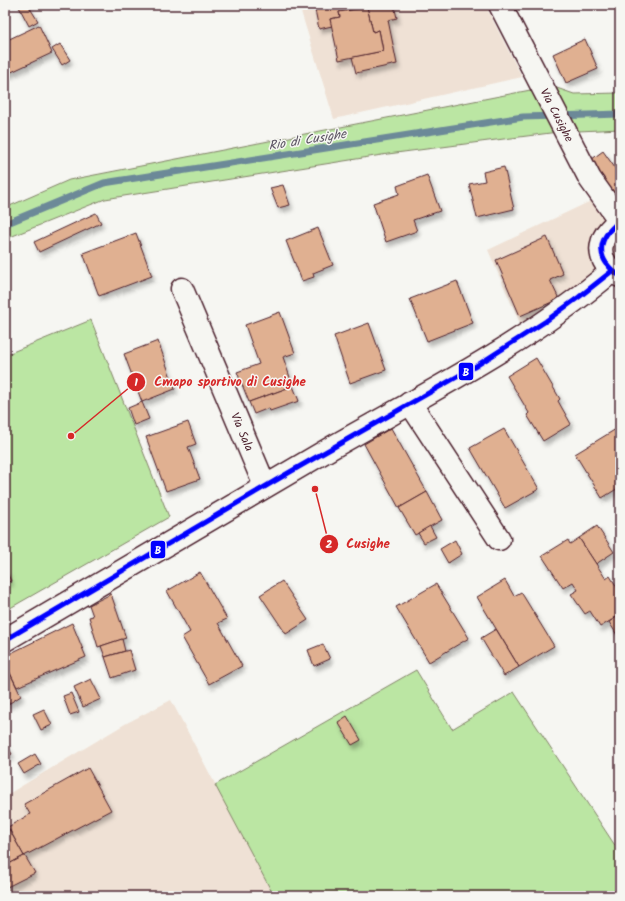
<svg xmlns="http://www.w3.org/2000/svg" width="625" height="901" font-family="Kalam,sans-serif">
	<defs>
		<filter id="shadow"><feDropShadow dx="2.5" dy="4.5" stdDeviation="2" flood-color="#0004"/></filter>
	</defs>
	<rect width="100%" height="100%" fill="#f6f6f2"/>
	<filter id="ink" filterUnits="userSpaceOnUse"><feTurbulence type="fractalNoise" baseFrequency=".025" numOctaves="2"/><feDisplacementMap in="SourceGraphic" scale="8" xChannelSelector="R" yChannelSelector="G"/><feConvolveMatrix kernelMatrix="1 2 1 2 8 2 1 2 1" color-interpolation-filters="sRGB"/></filter>
	<g filter="url(#ink)">
		<g fill="#efe1d5">
			<polygon points="299,5 485,5 522,77 334,119"/>
			<polygon points="595,199 620,236 620,261 523,330 488,250"/>
			<polygon points="171,700 274,896 5,896 5,796 125,724"/>
		</g>
		<g fill="#bbe6a3" stroke="#828267">
			<polygon points="551,86 574,94 620,93 620,129 558,132 388,154 105,199 5,239 5,208 69,180"/>
			<polygon points="91,320 169,517 5,611 5,355"/>
			<polygon points="416,670 452,729 514,692 620,853 620,896 274,896 215,785"/>
		</g>
		<g fill="none" stroke-linecap="round" stroke-linejoin="round">
			<polyline stroke="#6c8998" stroke-width="7" points="5,224 104,183 523,117 620,114"/>
		</g>
		<g fill="#e0b091" stroke="#4a1f2b" filter="url(#shadow)">
			<polygon points="24,5 28,5 38,21 29,26 19,7"/>
			<polygon points="314,5 394,5 397,18 388,20 397,64 356,73 352,57 383,51 379,30 373,32 367,7 339,12 340,17 330,19 332,26 319,29"/>
			<polygon points="367,7 373,32 379,30 383,51 339,60 330,19 340,17 339,12"/>
			<polygon points="39,25 52,53 5,75 5,41"/>
			<polygon points="585,39 598,69 566,83 553,54"/>
			<polygon points="60,44 70,60 62,65 52,49"/>
			<polygon points="603,151 620,175 620,192 613,197 588,162"/>
			<polygon points="504,167 514,209 477,218 469,184 485,181 483,172"/>
			<polygon points="427,175 440,211 413,220 417,231 386,242 373,203 399,194 397,186"/>
			<polygon points="283,185 290,205 278,208 270,188"/>
			<polygon points="96,213 101,223 39,252 34,242"/>
			<polygon points="318,228 333,265 313,273 314,277 302,281 286,241"/>
			<polygon points="136,233 152,276 99,296 83,253"/>
			<polygon points="547,237 563,274 550,280 559,299 520,316 496,260"/>
			<polygon points="457,281 473,323 427,341 410,299"/>
			<polygon points="280,312 295,353 283,357 293,386 249,402 237,372 259,364 245,325"/>
			<polygon points="369,323 386,370 350,383 334,336"/>
			<polygon points="158,341 175,389 142,402 124,354"/>
			<polygon points="536,358 560,399 558,401 571,424 543,441 527,415 529,413 507,376"/>
			<polygon points="293,386 299,401 270,411 269,408 254,414 249,402"/>
			<polygon points="142,402 149,419 134,425 128,408"/>
			<polygon points="188,422 196,444 188,447 200,479 166,491 146,437"/>
			<polygon points="391,428 427,492 399,508 364,444"/>
			<polygon points="504,429 539,489 505,508 470,448"/>
			<polygon points="616,429 620,436 620,487 602,498 575,454"/>
			<polygon points="427,492 442,520 415,535 399,508"/>
			<polygon points="430,526 436,537 424,543 418,533"/>
			<polygon points="597,526 614,552 596,564 579,538"/>
			<polygon points="579,538 606,579 610,576 620,592 620,615 600,627 590,611 585,614 571,594 578,590 573,582 563,588 542,556 568,540 570,544"/>
			<polygon points="455,540 462,554 448,563 440,549"/>
			<polygon points="5,569 11,581 5,583"/>
			<polygon points="200,572 227,619 218,623 242,666 209,684 182,637 190,632 167,591"/>
			<polygon points="505,580 514,596 521,592 554,646 519,667 477,597"/>
			<polygon points="282,581 308,620 286,634 260,595"/>
			<polygon points="436,584 469,638 429,662 396,607"/>
			<polygon points="111,594 126,638 98,647 89,617 93,616 89,605"/>
			<polygon points="620,615 620,632 617,635 609,622"/>
			<polygon points="72,623 86,657 17,687 5,663 5,656"/>
			<polygon points="496,629 519,667 504,676 481,638"/>
			<polygon points="122,639 125,651 105,657 101,646"/>
			<polygon points="323,644 330,659 314,666 308,650"/>
			<polygon points="129,650 135,670 112,678 105,657"/>
			<polygon points="5,663 21,696 5,706"/>
			<polygon points="91,679 101,699 83,707 74,687"/>
			<polygon points="71,693 79,712 70,715 63,696"/>
			<polygon points="44,709 52,725 41,730 33,714"/>
			<polygon points="347,716 361,740 352,745 338,722"/>
			<polygon points="5,742 12,754 5,758"/>
			<polygon points="35,754 41,764 24,774 18,764"/>
			<polygon points="88,768 111,810 24,856 8,827 30,814 24,804"/>
			<polygon points="5,822 24,856 5,866"/>
			<polygon points="24,856 25,856 35,873 5,888 5,866"/>
		</g>
		<g fill="none" stroke-linecap="round" stroke-linejoin="round">
			<defs>
				<g id="minor">
					<path id="s1" d="M500,5L590,179L620,221"/>
					<path d="M620,221C596,236 594,262 620,276"/>
					<path id="s2" d="M182,289L265,486"/>
					<polyline points="410,403 499,539"/>
					<path d="M5,640C114,576 222,511 331,448C427,393 527,343 612,271"/>
				</g>
			</defs>
			<use href="#minor" stroke="#4a1f2b" stroke-width="25"/>
			<use href="#minor" stroke="#f6f6f2" stroke-width="22"/>
			<defs>
				<g id="bus-1">
					<path d="M620,221C596,239 595,259 620,276"/>
					<polyline points="5,640 290,472 476,366 546,321 579,297 612,271"/>
				</g>
			</defs>
			<use href="#bus-1" stroke="#f6f6f2" stroke-width="8"/>
			<use href="#bus-1" stroke="#00f" stroke-width="5"/>
		</g>
	</g>
	<g text-anchor="middle" stroke-width="3" stroke-linejoin="round" paint-order="stroke">
		<g font-size="12" fill="#4a1f2b" stroke="#f6f6f2">
			<text dy="4" stroke="none"><textPath href="#s1" startOffset="124">Via Cusighe</textPath></text>
			<text dy="4" stroke="none"><textPath href="#s2" startOffset="155">Via Sala</textPath></text>
		</g>
		<g font-size="13" font-style="italic" fill="#5b5462" stroke="#f6f6f2">
			<text transform="translate(307 139) rotate(-9)" y="5">Rio di Cusighe</text>
		</g>
	</g>
	<path fill="none" stroke="#d62828" stroke-width="1.5" d="M71 436L136 382M315 489L329 544"/>
	<g fill="#d62828" stroke="#f6f6f2" stroke-width="1.5">
		<circle cx="71" cy="436" r="4"/>
		<circle cx="315" cy="489" r="4"/>
		<circle cx="136" cy="382" r="10"/>
		<circle cx="329" cy="544" r="10"/>
	</g>
	<g font-size="12" text-anchor="middle" font-weight="bold" fill="#fff">
		<text x="136" y="386">1</text>
		<text x="329" y="548">2</text>
	</g>
	<g font-size="13" text-anchor="middle" font-weight="bold" fill="#d62828" stroke="#f6f6f2" stroke-width="3" stroke-linejoin="round" paint-order="stroke">
		<text x="230" y="386">Cmapo sportivo di Cusighe</text>
		<text x="368" y="548">Cusighe</text>
	</g>
	<g stroke="#f6f6f2" stroke-width="1.5">
		<rect x="458" y="362" width="16" height="19" rx="4" fill="#00f"/>
		<rect x="150" y="540" width="16" height="19" rx="4" fill="#00f"/>
	</g>
	<g font-size="11" text-anchor="middle" font-weight="bold" fill="#fff">
		<text x="466" y="376">B</text>
		<text x="158" y="554">B</text>
	</g>
	<rect width="625" height="901" fill="none" stroke="#f6f6f2" stroke-width="20"/>
	<rect x="10" y="10" width="605" height="881" fill="none" stroke="#4a1f2b" stroke-width="1.5" filter="url(#ink)"/>
</svg>
